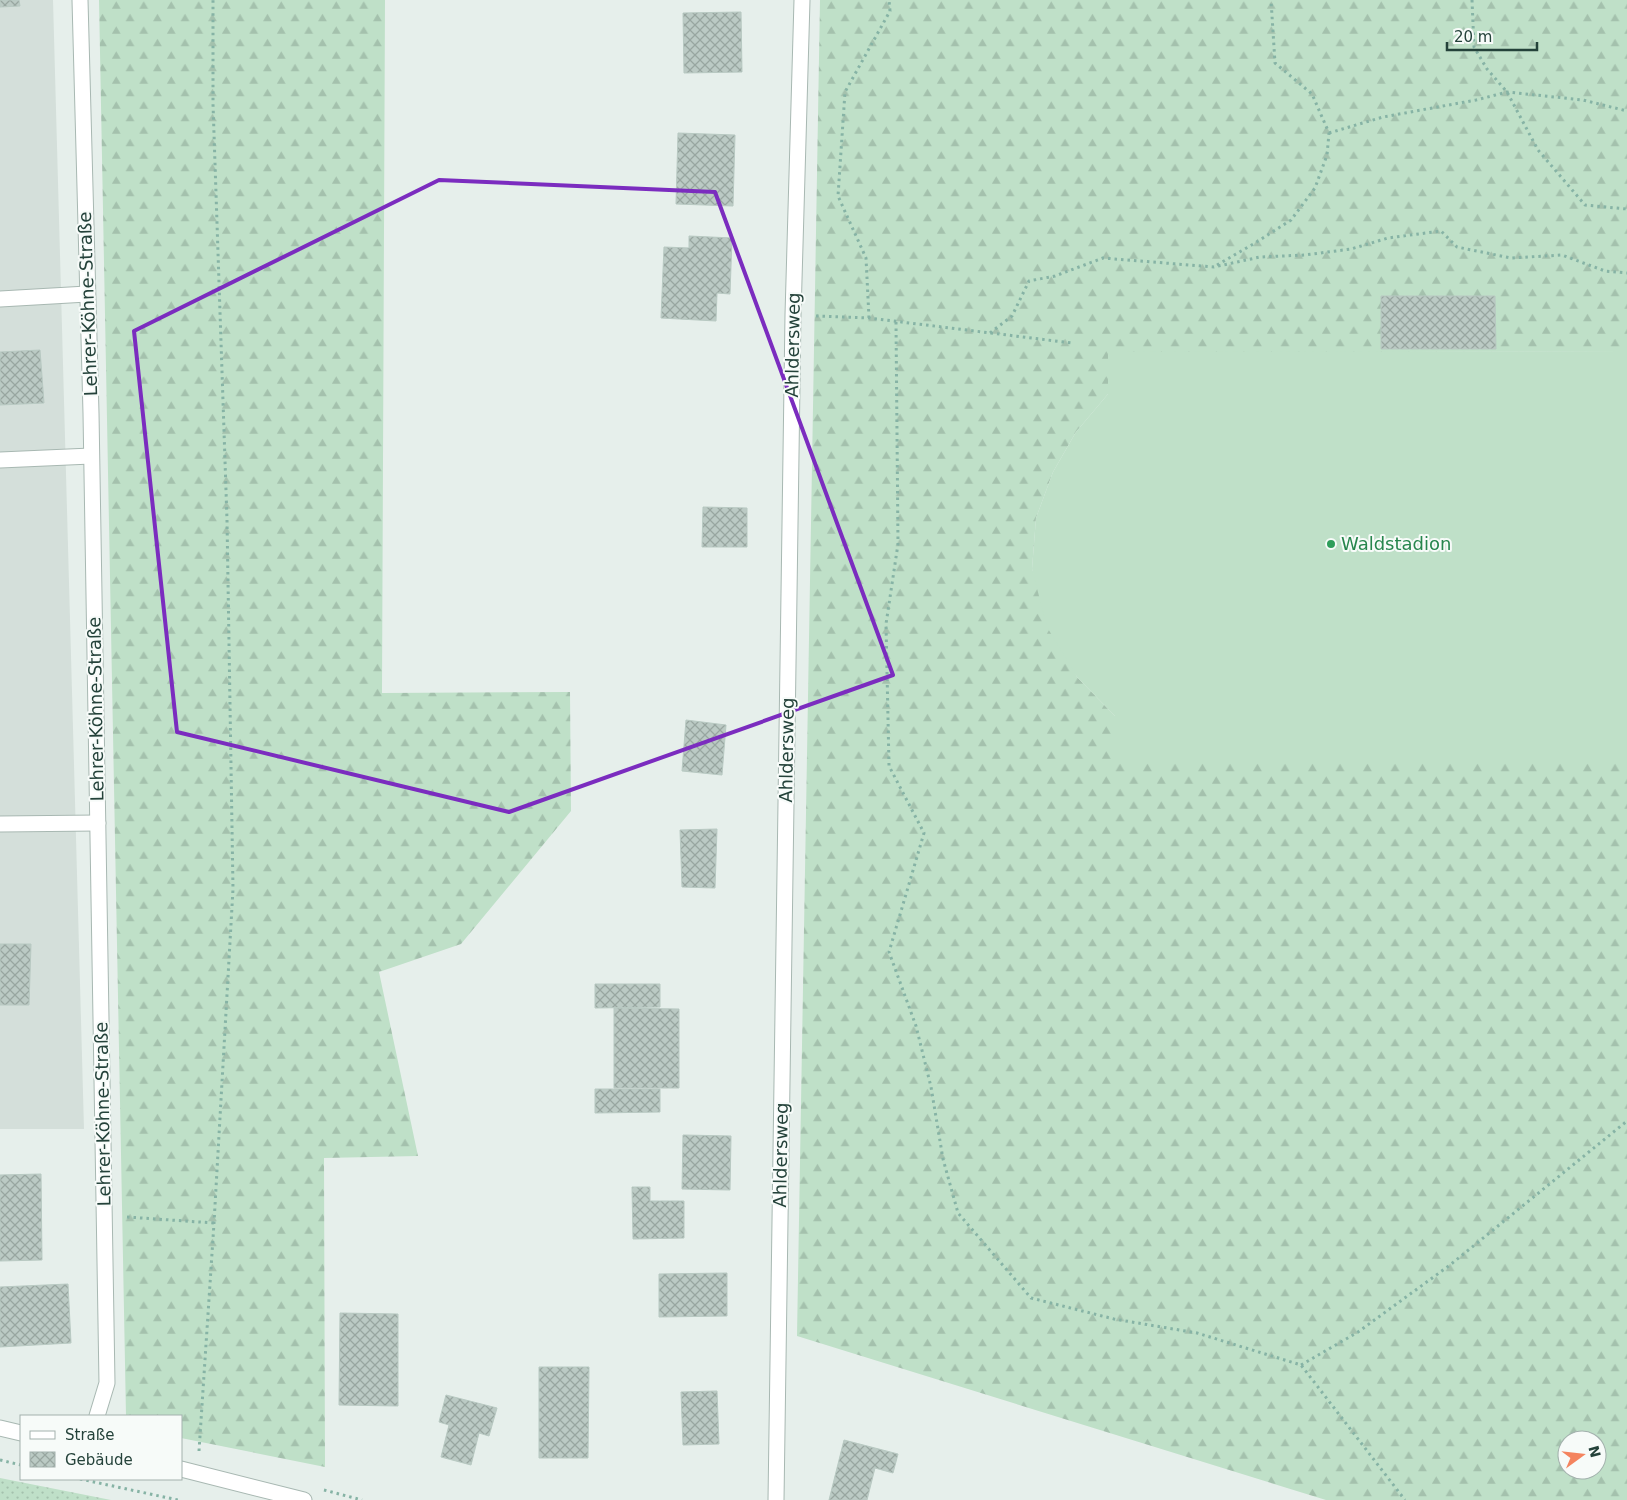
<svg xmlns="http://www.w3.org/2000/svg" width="1627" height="1500" font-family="'DejaVu Sans',sans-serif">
	<defs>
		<pattern id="grass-dots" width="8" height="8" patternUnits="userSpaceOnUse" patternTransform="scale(1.25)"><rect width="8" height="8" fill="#bfe0c8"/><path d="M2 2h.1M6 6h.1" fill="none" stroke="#a4c1ad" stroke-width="1.8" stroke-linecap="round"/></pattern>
		<pattern id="forest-firs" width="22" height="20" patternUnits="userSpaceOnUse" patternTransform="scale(1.25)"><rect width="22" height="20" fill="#bfe0c8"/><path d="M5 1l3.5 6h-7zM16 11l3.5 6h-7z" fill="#a4c1ad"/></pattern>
		<pattern id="building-cross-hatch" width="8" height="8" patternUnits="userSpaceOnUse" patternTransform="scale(1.25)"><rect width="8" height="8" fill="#bbcac4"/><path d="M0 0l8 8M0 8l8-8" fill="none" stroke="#98a6a0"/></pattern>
	</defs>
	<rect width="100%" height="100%" fill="#e6efeb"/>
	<polygon fill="#d4dfda" points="0,0 53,0 84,1129 0,1129"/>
	<polygon fill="url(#grass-dots)" points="0,1478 111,1500 0,1500"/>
	<g fill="url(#forest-firs)" fill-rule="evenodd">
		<polygon points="99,0 385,0 382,693 570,692 571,811 461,944 379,972 418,1156 324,1158 325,1467 181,1438 181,1416 126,1416"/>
		<path d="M820,0H1627V351L1108,353V394L1076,432L1053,472L1036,518L1032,569L1077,677L1115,716V760H1627V1500H1326L797,1336ZM1567,1440H1597V1470H1567Z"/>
	</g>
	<polygon fill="#bfe0c8" points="1627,351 1627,760 1115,760 1115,716 1077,677 1047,627 1032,569 1036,518 1053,472 1076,432 1108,394 1108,352"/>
	<g fill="url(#building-cross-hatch)" stroke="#b8c9c2">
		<polygon points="0,0 19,0 20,6 0,7"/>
		<polygon points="741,12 742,72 684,73 683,13"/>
		<polygon points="678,133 735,135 733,206 676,204"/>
		<polygon points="689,236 732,238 730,294 717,293 716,321 661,318 664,247 689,248"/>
		<polygon points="1381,296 1495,296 1496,349 1381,349"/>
		<polygon points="40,350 44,403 0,405 0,352"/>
		<polygon points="703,507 747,508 747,547 702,547"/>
		<polygon points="686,720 726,725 722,775 682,771"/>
		<polygon points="717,829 715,888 682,887 680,830"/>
		<polygon points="0,944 31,944 29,1005 0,1005"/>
		<polygon points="595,984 660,984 660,1007 595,1008"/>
		<polygon points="614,1008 679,1009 679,1088 614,1088"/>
		<polygon points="595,1089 660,1089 660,1112 595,1113"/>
		<polygon points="683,1135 731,1136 730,1190 682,1189"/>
		<polygon points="41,1174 42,1260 0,1261 0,1175"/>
		<polygon points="632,1187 650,1187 650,1201 684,1201 684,1238 633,1239"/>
		<polygon points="727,1273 727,1316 659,1317 659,1274"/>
		<polygon points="68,1284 71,1343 0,1347 0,1287"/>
		<polygon points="340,1313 398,1314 398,1406 339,1405"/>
		<polygon points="539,1367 589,1367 588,1458 539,1458"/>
		<polygon points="717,1391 719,1444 683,1445 681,1392"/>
		<polygon points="446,1395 497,1408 489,1436 479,1433 471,1465 441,1457 449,1425 439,1422"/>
		<polygon points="844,1440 898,1454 893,1473 875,1468 867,1500 829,1500"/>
	</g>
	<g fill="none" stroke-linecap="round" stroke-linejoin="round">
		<defs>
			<g id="service">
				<polyline points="0,299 87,294"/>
				<polyline points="0,460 91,456"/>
				<polyline points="0,824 98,823"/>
			</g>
			<g id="minor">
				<polyline points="80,0 91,413 107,1383 97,1416"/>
				<polyline points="776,1500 793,315 802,0"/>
			</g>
			<g id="tertiary">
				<polyline points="0,1428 21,1433"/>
				<polyline points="181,1469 304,1500"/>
			</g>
		</defs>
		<use href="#service" stroke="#a8b8b2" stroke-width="17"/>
		<use href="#minor" stroke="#a8b8b2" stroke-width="17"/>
		<use href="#tertiary" stroke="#a8b8b2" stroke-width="17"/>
		<g stroke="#86b3a5" stroke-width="3" stroke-dasharray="2.5 4" stroke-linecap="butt">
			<polyline points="1472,0 1474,47 1487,69 1507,92 1538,150 1585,205 1627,209"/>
			<polyline points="1329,133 1383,117 1476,100 1507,92 1583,100 1627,111"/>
			<polyline points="1217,265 1255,243 1291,220 1315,188 1327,155 1329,133 1312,94 1275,63 1271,0"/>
			<polyline points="816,316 869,318 1072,343"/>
			<polyline points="869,318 866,258 838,196 845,92 890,11 889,0"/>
			<polyline points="896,322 898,544 886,624 889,766 924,833 889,952 916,1026 931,1087 943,1159 958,1213 1031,1298 1114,1319 1197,1333 1301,1365 1405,1500"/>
			<polyline points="990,333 1012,316 1029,281 1055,276 1103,258 1214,267 1260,257 1305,255 1351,249 1388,238 1441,231 1457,247 1511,258 1562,255 1605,271 1627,273"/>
			<polyline points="127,1217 214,1223"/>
			<polyline points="1301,1365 1358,1332 1450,1265 1627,1121"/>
			<polyline points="199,1451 214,1223 233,889 227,520 213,104 213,0"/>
			<polyline points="0,1460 21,1465"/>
			<polyline points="80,1479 178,1500"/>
			<polyline points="324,1490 362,1500"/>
		</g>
		<use href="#service" stroke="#fff" stroke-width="15"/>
		<use href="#minor" stroke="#fff" stroke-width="15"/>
		<use href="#tertiary" stroke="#fff" stroke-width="15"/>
	</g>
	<path fill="none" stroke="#7b2cbf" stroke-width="4" stroke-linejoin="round" d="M439,180L715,192L893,675L509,812L177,732L134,331Z"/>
	<circle fill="#2e9e5b" stroke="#f7fbf9" stroke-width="2" cx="1331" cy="544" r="5"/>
	<g text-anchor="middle" stroke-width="4" stroke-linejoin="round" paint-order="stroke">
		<g font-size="18" fill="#24423a" stroke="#f7fbf9">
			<text transform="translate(88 304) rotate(-92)" y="6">Lehrer-Köhne-Straße</text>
			<text transform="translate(793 345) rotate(-89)" y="6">Ahldersweg</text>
			<text transform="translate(96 709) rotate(-91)" y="6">Lehrer-Köhne-Straße</text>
			<text transform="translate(787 750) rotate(-89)" y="6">Ahldersweg</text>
			<text transform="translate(103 1114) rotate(-91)" y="6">Lehrer-Köhne-Straße</text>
			<text transform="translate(781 1155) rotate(-89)" y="6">Ahldersweg</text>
		</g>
		<g font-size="18" fill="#27864d" stroke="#f7fbf9" text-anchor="start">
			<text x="1341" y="550">Waldstadion</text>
		</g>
	</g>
	<rect x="20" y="1415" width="162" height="65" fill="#f7fbf9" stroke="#a3b1ad"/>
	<rect x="30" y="1431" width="25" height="8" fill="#ffffff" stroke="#a3b1ad"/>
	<text x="65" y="1440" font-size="15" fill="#24423a">Straße</text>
	<rect x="30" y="1452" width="25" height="15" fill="url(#building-cross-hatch)" stroke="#a3b1ad"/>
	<text x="65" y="1465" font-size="15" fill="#24423a">Gebäude</text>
	<g transform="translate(1582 1455) rotate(75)"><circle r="24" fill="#f7fbf9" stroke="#a3b1ad"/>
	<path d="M0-4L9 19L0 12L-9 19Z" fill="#f4845f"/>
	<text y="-8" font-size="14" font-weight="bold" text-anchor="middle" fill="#24423a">N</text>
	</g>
	<path d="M1447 42v8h90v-8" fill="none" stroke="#24423a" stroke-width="2.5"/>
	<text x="1454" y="42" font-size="15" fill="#24423a" stroke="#f7fbf9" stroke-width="4" paint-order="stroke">20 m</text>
</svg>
